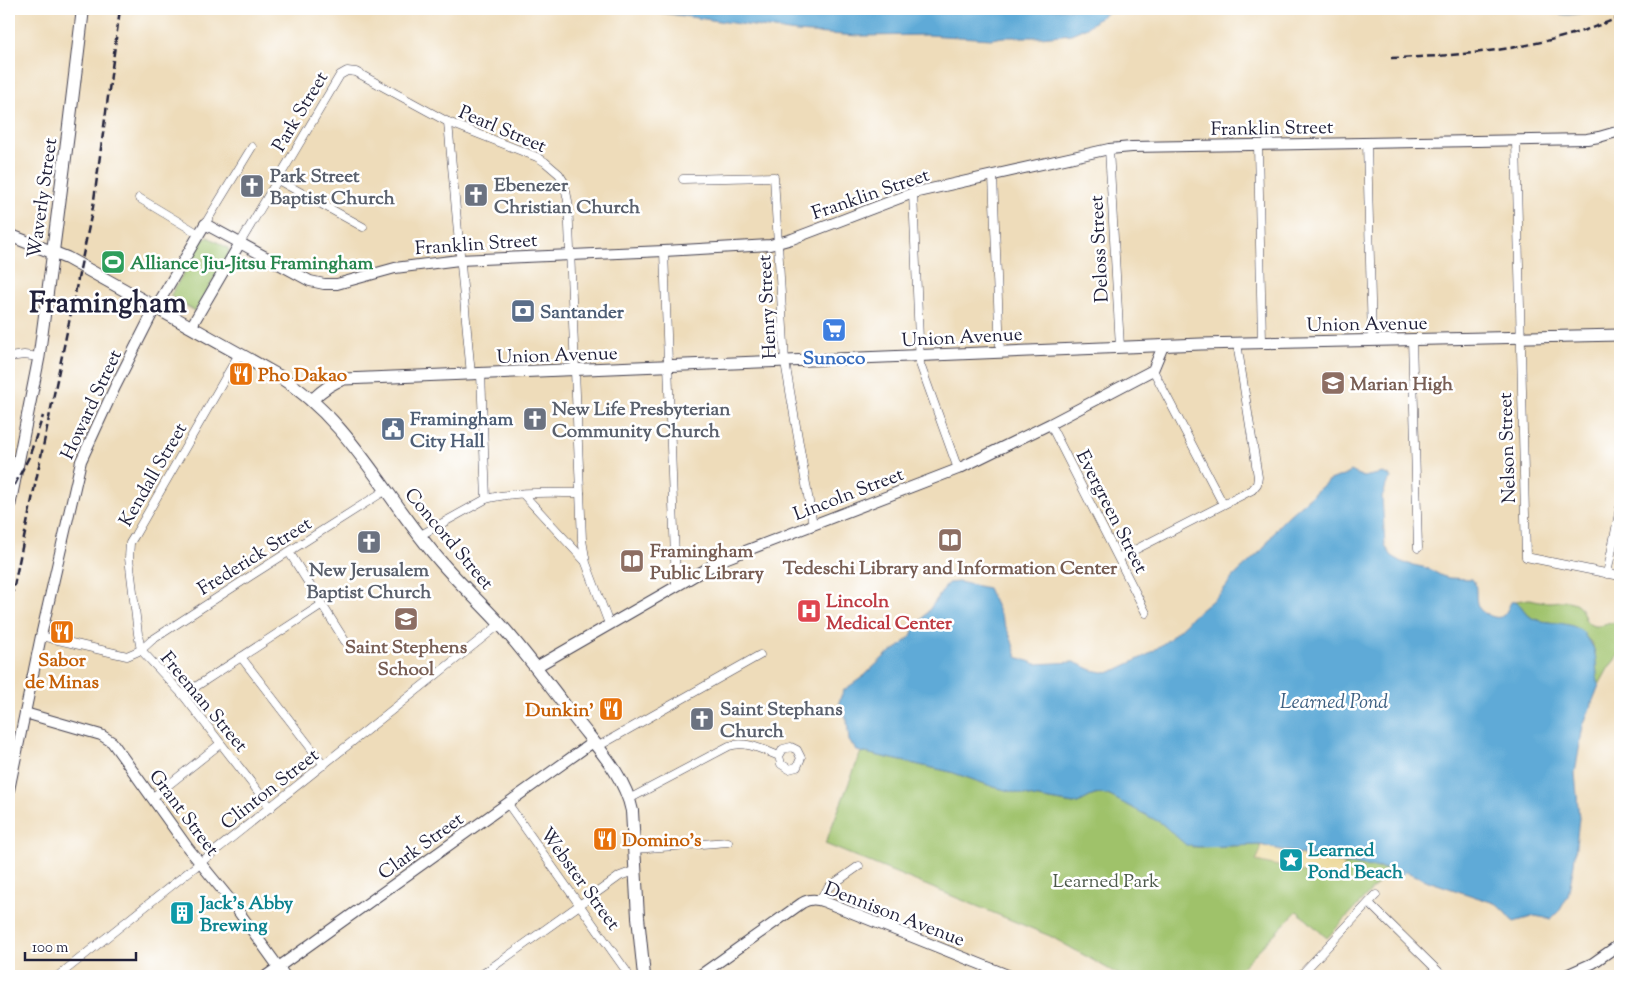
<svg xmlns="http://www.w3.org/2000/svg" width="1629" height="985" font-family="'Sorts Mill Goudy',serif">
	<rect width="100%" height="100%" fill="#fff"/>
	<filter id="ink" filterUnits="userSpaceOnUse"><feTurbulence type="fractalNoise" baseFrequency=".02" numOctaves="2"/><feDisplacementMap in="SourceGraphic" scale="10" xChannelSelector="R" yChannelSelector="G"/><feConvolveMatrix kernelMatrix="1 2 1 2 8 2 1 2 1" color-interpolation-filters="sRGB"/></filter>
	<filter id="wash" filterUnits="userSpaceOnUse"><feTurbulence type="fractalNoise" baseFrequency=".0096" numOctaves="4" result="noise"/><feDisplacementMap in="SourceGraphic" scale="20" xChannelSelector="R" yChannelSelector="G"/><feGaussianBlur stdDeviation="1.12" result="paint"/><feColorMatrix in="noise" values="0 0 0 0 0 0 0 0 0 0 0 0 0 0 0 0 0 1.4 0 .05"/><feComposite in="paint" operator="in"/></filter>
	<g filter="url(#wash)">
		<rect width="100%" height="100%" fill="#eedcba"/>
		<g fill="#9fc26b" stroke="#607253">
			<polygon points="208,237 228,248 229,253 195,311 170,296 203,240"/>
			<path d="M1529,599C1536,600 1542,602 1548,602C1558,602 1566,599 1575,603C1586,608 1581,623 1594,626C1603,627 1611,621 1620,622V654L1609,667L1599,685C1595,673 1597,659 1593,646C1592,642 1588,640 1586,637C1574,619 1550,626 1532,618C1525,614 1523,607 1516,601Z"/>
			<path d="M861,752L951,772L994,787L1033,797L1073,804C1084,802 1090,794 1102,794C1114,795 1151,816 1161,823C1173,831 1178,841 1192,847L1260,845L1334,862L1391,870L1327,938L1297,911L1233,976H1229L1226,974L1224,976H1121L1050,936L825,844Z"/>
		</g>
		<path fill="#eeda9e" stroke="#887e6c" d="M1260,845C1289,850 1316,860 1345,863L1341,876L1326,877L1256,861L1261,850Z"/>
		<g fill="#5faad7" stroke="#406689">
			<polygon points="620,9 1112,9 1087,27 1071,34 1040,37 1003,37 991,39 928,35 860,36 796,32 648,11"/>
			<path d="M1557,9H1590C1584,14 1564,17 1558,13Z"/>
			<path d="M1351,471L1363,477L1383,473L1390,476L1391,478C1383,486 1387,489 1382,496L1385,546L1392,556L1404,563L1427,568L1442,576L1449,578L1472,579C1482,589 1467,608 1491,616C1504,621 1506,612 1511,602L1516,601C1523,607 1525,614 1532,618C1547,625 1568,620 1582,631C1584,632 1584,635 1586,637C1588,641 1591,643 1593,647C1598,659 1595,673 1599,685L1583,726L1575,773L1579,818L1574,864L1568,896L1560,910L1551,919L1535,916L1514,922C1507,917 1504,909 1497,904L1431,882L1404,871L1334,862L1260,845L1198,847L1186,845L1161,823L1108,795C1092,791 1087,801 1074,804L1033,797L994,787L951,772L861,752L857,751L849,741L847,720L839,702L841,696L844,690L864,676L886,655L899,647L911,636L915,626L922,620L948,583L959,582L988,588L1011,638L1017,657L1036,664L1074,662L1092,670L1108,673L1118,669L1149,654L1168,640L1187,622L1192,616L1197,613L1221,593L1233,577L1263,549L1279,525L1288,516L1328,481L1338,477L1344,476Z"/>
		</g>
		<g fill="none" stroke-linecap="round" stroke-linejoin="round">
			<polyline stroke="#5faad7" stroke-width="2.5" points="1399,877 1404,871"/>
		</g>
	</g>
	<g filter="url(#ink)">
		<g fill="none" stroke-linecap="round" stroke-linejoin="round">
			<defs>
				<g id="minor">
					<polyline points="448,122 471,375"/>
					<polyline points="1516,141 1526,557 1620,576"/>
					<polyline points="1367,143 1372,340"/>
					<polyline points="1258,145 1262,342"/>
					<polyline points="1109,149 1120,347"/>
					<polyline points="993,176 1000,351"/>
					<polyline points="683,179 774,177 785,362 813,525"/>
					<polyline points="278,180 363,227"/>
					<polyline points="913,193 920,364 958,469"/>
					<polyline points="139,198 199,234"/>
					<polyline points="205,224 252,147"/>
					<polyline points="240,243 340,75 347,71 356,72 448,122 537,157 545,162 559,174 564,182 568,201 582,540 586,563 609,624"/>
					<polyline points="664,251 676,586"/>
					<polyline points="1412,339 1418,548"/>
					<polyline points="239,354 135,535 130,543 129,558 138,634 141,650 183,695 271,808"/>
					<polyline points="9,357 24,355 39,357"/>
					<polyline points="1153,370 1223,504"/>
					<polyline points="481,374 486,499"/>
					<polyline points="1050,424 1146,613"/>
					<polyline points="523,494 585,561"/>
					<path d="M419,536L486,499C516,491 549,493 580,493"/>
					<polyline points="289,552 345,641"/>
					<polyline points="1119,558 1252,490 1257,484 1258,477 1237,343"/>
					<polyline points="1607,574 1620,508"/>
					<polyline points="41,636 127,656 141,650 152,640 252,575 386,490"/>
					<polyline points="241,657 324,765"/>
					<polyline points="183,695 321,605"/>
					<polyline points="597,747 760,655"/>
					<polyline points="152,798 220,744"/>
					<path d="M629,799L729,746C746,740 763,750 779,756L781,764L789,769L797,767L801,758L797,750L791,747L783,749L779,756"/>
					<polyline points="508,804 627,972"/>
					<polyline points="634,849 728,842"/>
					<polyline points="819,900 829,887 859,866"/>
					<polyline points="1369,903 1443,976"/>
					<polyline points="58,976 500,624"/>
					<polyline points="480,976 620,876 636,870"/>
					<polyline points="1300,976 1376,895"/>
				</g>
				<g id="tertiary">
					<polyline points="191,327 240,243"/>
					<polyline points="536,667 722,560 958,469 1050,424 1153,370 1163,346"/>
					<polyline points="25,713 101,735 112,742 188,848 228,897 285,976"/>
					<polyline points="9,790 41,636 81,461 115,387 152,314 205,224 310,281 324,284 337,284 395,268 459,260 664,251 770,245 792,239 913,193 1109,149 1132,147 1587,139 1599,137 1620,131"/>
					<polyline points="266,976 593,742"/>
					<path d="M699,976L802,903C810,898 817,899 825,902L1010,976"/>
					<polyline points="1564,976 1593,963 1620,944"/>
				</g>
				<g id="secondary">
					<path d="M312,400C322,390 331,383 344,379L1201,344L1620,335"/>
					<polyline points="9,509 39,357 53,251"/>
				</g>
				<g id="primary">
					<path d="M9,235L67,258L277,375C350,419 386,500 441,562C459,583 480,602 499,623C527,654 551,688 577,721C598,748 625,776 632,811L638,917L644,976"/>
					<polyline points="53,251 68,134 83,9"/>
				</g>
			</defs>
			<use href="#minor" stroke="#413e4e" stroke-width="9"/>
			<use href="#tertiary" stroke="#413e4e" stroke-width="12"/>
			<use href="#secondary" stroke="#413e4e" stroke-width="13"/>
			<use href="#primary" stroke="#413e4e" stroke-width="14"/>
			<use href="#minor" stroke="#fff" stroke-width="8"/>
			<use href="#tertiary" stroke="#fff" stroke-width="10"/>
			<use href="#secondary" stroke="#fff" stroke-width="11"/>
			<use href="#primary" stroke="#fff" stroke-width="12"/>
			<g stroke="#22223b" stroke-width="2.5" stroke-dasharray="8 4" stroke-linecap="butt">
				<path d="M1391,58C1469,56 1548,48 1620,17"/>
				<polyline points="9,496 29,457 43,416"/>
				<polyline points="9,610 93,207 120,9"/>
			</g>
		</g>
	</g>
	<defs>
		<symbol id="church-square" viewBox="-11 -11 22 22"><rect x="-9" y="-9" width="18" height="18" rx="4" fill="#6b7280" stroke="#fff"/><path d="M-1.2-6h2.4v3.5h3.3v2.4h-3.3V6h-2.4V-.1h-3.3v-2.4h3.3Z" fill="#fff"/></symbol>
		<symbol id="stadium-square" viewBox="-11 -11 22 22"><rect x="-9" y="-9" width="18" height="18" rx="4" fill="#2e9e5b" stroke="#fff"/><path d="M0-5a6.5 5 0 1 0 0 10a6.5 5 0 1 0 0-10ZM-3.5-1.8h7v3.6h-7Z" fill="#fff"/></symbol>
		<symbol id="bank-square" viewBox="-11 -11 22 22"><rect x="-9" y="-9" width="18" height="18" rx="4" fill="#5c6f8a" stroke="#fff"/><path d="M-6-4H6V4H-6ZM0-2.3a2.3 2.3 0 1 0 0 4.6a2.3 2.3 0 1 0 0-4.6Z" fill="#fff"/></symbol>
		<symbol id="supermarket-square" viewBox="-11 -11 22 22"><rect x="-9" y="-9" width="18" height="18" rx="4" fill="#3f7fe0" stroke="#fff"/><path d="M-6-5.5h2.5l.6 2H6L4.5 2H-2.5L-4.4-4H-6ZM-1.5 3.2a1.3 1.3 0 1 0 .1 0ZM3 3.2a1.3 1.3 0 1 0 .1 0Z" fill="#fff"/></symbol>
		<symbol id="restaurant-square" viewBox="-11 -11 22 22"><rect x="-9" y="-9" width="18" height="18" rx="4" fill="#e8710a" stroke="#fff"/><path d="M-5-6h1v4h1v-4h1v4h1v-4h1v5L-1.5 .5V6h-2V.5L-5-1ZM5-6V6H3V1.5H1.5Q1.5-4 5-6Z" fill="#fff"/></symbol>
		<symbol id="school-square" viewBox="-11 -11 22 22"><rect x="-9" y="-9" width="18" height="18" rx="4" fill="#8d6e63" stroke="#fff"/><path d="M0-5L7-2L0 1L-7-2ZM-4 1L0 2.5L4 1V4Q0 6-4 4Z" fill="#fff"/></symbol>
		<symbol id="civic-square" viewBox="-11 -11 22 22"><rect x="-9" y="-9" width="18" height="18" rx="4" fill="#5c6f8a" stroke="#fff"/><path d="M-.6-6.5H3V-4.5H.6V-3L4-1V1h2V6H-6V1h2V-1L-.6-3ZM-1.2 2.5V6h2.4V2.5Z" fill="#fff"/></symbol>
		<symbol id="library-square" viewBox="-11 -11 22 22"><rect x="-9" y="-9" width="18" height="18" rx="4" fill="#8d6e63" stroke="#fff"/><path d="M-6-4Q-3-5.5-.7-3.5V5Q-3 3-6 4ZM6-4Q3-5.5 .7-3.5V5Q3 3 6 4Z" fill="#fff"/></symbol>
		<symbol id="hospital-square" viewBox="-11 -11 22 22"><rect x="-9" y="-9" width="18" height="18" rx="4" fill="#e0444e" stroke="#fff"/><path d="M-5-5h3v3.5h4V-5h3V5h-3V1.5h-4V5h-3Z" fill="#fff"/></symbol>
		<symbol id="sight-square" viewBox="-11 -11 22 22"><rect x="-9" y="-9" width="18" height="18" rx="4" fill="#0f9aa8" stroke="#fff"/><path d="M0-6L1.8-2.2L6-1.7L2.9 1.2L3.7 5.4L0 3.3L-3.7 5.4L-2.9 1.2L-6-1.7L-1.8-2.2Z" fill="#fff"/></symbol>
		<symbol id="building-square" viewBox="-11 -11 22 22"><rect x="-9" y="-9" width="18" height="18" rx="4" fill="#0f9aa8" stroke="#fff"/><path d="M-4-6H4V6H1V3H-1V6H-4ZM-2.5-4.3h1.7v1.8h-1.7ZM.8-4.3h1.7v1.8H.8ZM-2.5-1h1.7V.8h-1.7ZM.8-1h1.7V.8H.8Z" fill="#fff"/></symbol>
	</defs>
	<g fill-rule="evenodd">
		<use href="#church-square" x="238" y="172" width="28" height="28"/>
		<use href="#church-square" x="462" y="181" width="28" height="28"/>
		<use href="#stadium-square" x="99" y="248" width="28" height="28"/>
		<use href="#bank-square" x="509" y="297" width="28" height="28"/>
		<use href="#supermarket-square" x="820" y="316" width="28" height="28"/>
		<use href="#restaurant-square" x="227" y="360" width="28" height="28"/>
		<use href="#school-square" x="1319" y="369" width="28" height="28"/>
		<use href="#church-square" x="521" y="405" width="28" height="28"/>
		<use href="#civic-square" x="379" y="415" width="28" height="28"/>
		<use href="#library-square" x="936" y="526" width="28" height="28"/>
		<use href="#church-square" x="355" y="528" width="28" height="28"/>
		<use href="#library-square" x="618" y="547" width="28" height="28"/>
		<use href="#hospital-square" x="795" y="597" width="28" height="28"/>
		<use href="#school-square" x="392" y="605" width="28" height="28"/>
		<use href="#restaurant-square" x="48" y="618" width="28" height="28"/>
		<use href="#restaurant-square" x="597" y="695" width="28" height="28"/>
		<use href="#church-square" x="688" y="705" width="28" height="28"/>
		<use href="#restaurant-square" x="591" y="825" width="28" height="28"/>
		<use href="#sight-square" x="1277" y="846" width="28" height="28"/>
		<use href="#building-square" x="168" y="899" width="28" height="28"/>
	</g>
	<g text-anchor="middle" stroke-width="5" stroke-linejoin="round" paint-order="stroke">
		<g font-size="19" fill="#22223b" stroke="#fff">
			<text transform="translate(299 111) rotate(-59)" y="7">Park Street</text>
			<text transform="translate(1272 127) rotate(-1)" y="7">Franklin Street</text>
			<text transform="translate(503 128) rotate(23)" y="7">Pearl Street</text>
			<text transform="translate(870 193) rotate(-19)" y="7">Franklin Street</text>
			<text transform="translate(41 198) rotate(-82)" y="7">Waverly Street</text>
			<text transform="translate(476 243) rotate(-4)" y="7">Franklin Street</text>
			<text transform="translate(1098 249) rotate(-93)" y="7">Deloss Street</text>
			<text transform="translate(766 307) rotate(-93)" y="7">Henry Street</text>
			<text transform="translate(1367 323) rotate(-1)" y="7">Union Avenue</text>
			<text transform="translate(962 336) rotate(-3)" y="7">Union Avenue</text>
			<text transform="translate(557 354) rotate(-2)" y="7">Union Avenue</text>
			<text transform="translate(90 404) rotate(-65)" y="7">Howard Street</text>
			<text transform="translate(1506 448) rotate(-92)" y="7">Nelson Street</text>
			<text transform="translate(152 474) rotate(-60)" y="7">Kendall Street</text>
			<text transform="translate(848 493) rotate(-21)" y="7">Lincoln Street</text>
			<text transform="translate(1113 511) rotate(63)" y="7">Evergreen Street</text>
			<text transform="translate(450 538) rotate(50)" y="7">Concord Street</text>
			<text transform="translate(254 555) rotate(-32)" y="7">Frederick Street</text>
			<text transform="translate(205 701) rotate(50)" y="7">Freeman Street</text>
			<text transform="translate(269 788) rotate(-38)" y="7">Clinton Street</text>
			<text transform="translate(185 812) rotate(53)" y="7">Grant Street</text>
			<text transform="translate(420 845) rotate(-36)" y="7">Clark Street</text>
			<text transform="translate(581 878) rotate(54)" y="7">Webster Street</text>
			<text transform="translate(895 913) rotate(21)" y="7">Dennison Avenue</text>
		</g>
		<g font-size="19" font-weight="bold" fill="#5b616d" stroke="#fff" text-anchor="start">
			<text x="270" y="182">Park Street<tspan x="270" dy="22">Baptist Church</tspan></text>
			<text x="494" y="191">Ebenezer<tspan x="494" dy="22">Christian Church</tspan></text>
			<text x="552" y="415">New Life Presbyterian<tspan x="552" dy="22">Community Church</tspan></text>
			<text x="369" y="576" text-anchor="middle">New Jerusalem<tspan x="369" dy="22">Baptist Church</tspan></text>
			<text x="720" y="715">Saint Stephans<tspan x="720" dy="22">Church</tspan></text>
		</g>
		<g font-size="19" font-weight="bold" fill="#27864d" stroke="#fff" text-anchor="start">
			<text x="130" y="269">Alliance Jiu-Jitsu Framingham</text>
		</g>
		<g font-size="19" font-weight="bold" fill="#4e5e75" stroke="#fff" text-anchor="start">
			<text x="540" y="318">Santander</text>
			<text x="410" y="425">Framingham<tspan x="410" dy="22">City Hall</tspan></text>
		</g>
		<g font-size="19" font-weight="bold" fill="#366cbe" stroke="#fff">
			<text x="834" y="364">Sunoco</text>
		</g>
		<g font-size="19" font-weight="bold" fill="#c56008" stroke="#fff" text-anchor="start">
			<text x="258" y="381">Pho Dakao</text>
			<text x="62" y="666" text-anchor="middle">Sabor<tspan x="62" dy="22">de Minas</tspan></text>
			<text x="594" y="716" text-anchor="end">Dunkin'</text>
			<text x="622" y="846">Domino's</text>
		</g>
		<g font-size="19" font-weight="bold" fill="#785e54" stroke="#fff" text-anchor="start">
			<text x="1350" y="390">Marian High</text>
			<text x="650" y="557">Framingham<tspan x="650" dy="22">Public Library</tspan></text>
			<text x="950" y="574" text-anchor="middle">Tedeschi Library and Information Center</text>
			<text x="406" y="653" text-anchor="middle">Saint Stephens<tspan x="406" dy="22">School</tspan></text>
		</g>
		<g font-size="19" font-weight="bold" fill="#be3a42" stroke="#fff" text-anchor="start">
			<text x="826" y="607">Lincoln<tspan x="826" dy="22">Medical Center</tspan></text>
		</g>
		<g font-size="19" font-weight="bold" fill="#0d838f" stroke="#fff" text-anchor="start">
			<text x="1308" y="856">Learned<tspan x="1308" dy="22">Pond Beach</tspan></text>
			<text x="200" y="909">Jack's Abby<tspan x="200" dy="22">Brewing</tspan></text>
		</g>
		<g font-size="19" fill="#4e5a4c" stroke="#fff">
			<text x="1106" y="887">Learned Park</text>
		</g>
		<g font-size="20" font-style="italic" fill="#3d5f81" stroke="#fff">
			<text x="1334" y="708">Learned Pond</text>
		</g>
		<g font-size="29" font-weight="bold" fill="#22223b" stroke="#fff">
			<text x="108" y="312">Framingham</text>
		</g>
	</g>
	<rect width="1629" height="985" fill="none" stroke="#fff" stroke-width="30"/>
	<path d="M25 952v8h111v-8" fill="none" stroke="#22223b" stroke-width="2.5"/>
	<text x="32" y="952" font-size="15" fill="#22223b" stroke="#ffffff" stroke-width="4" paint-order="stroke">100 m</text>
</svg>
